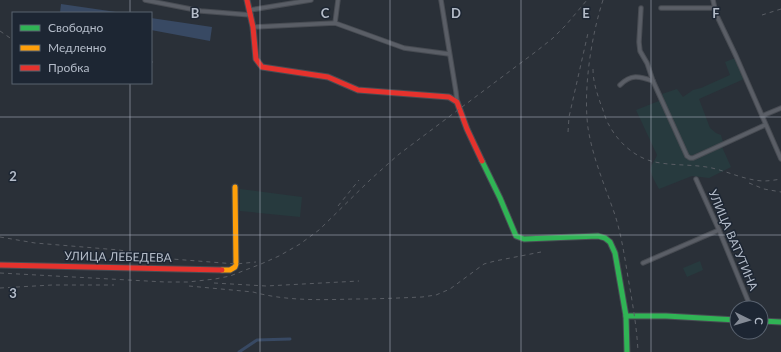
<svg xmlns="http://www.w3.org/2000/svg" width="781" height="352" font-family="Lato,sans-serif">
	<rect width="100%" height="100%" fill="#2a3038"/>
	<g fill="#273a3e">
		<path d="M735,58L744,79L699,99L710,128L716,133L721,135L723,142L691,156L693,160L722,147L731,167L709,178L692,176L659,189C656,183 649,173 651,167C652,163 656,159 657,155L636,110L664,99L662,94L677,89L683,97L693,90L701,88L730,75L725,62Z"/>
		<polygon points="240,189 302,197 300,217 240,211"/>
		<polygon points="700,261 703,270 687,277 683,268"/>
	</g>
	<g fill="#384963">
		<polygon points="61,4 123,13 60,13"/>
		<polygon points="151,18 212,27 210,41 151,30"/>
	</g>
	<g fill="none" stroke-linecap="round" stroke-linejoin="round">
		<polyline stroke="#384963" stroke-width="3" points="239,352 257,340 290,339"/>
		<defs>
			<g id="street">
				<polyline points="145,0 201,11 251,15"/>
				<polyline points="441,0 456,92 457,102"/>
				<polyline points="713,0 716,14 736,56 781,159"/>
				<polyline points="641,8 639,42 640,51 647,63 653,81 687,156 690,158 693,158 765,125"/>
				<polyline points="661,8 715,8"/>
				<polyline points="250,10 311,0"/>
				<polyline points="335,23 338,0"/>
				<polyline points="253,27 335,23 404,48 449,54"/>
				<path d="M620,85C631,74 639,76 653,81"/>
				<polyline points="762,116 781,108"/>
				<polyline points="696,179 719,230 751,308"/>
				<polyline points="643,263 719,230"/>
			</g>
			<g id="fast">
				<polyline points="482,161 500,198 516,236 524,239 598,236 605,238 610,242 615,253 626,316 627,352"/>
				<polyline points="626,316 666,316 737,320"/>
				<polyline points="761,321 781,322"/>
			</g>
			<polyline id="slow" points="222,270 230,270 235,267 236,264 235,187"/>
			<g id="jam">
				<polyline points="247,0 253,27 256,59 262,67 328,77 358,90 449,97 457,102 467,129 482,161"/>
				<polyline points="0,265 222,270"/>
			</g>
		</defs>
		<use href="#street" stroke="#484c53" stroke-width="5.5"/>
		<use href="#fast" stroke="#484c53" stroke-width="7"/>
		<use href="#slow" stroke="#484c53" stroke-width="7"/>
		<use href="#jam" stroke="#484c53" stroke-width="7"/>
		<use href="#street" stroke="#5a5e66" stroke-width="3.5"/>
		<use href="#fast" stroke="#30b455" stroke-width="5"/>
		<use href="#slow" stroke="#ff9f0a" stroke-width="5"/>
		<use href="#jam" stroke="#e5322d" stroke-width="5"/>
		<g stroke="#595d64" stroke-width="1" stroke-dasharray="4 4" stroke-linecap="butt">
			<path d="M603,0C591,37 583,90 588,128C593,159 605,186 615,215C622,237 625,260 629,283C633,306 637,329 638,352"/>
			<polyline points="762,15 781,9"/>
			<polyline points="0,31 13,40"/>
			<polyline points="151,62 153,62"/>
			<path d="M593,69C593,82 597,93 601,105C604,111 605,119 609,125C618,142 635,158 655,162C674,166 693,164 712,168C729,172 745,180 763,181C769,181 775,180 781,179"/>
			<polyline points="568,132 569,117 588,33"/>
			<polyline points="749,183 764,189 781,192"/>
			<polyline points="338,206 359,180"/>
			<polyline points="0,237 35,243 119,250 172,259 236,264 256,262"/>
			<polyline points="0,273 165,282 188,282 215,279 230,276 261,264 279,256 300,244 319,230 371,179 398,155 538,50 553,38 566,25 587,0"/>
			<polyline points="214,283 266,286 359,281"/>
			<path d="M189,286L253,292C286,301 320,300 354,299C377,299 399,298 422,297L436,295L450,289L484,264L495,261L541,252"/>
			<polyline points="0,288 52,285 114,285"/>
		</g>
	</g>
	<path fill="none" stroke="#b4bcc9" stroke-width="1" stroke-opacity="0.55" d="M130,0V13M260,0V352M390,0V352M521,0V352M651,0V352M130,83V352M0,117H781M0,235H781"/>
	<g text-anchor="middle" stroke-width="3" stroke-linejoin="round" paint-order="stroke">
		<g font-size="12" fill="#b4bcc9" stroke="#1d2633">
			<text transform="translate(733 240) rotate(67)" y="4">УЛИЦА ВАТУТИНА</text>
			<text transform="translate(118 257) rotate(1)" y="4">УЛИЦА ЛЕБЕДЕВА</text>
		</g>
	</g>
	<g font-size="13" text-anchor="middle" font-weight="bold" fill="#b4bcc9" stroke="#1d2633" stroke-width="3" stroke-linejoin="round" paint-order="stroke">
		<text x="195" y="18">B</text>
		<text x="325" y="18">C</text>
		<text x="456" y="18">D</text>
		<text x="586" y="18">E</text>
		<text x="716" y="18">F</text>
		<text x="13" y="181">2</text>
		<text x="13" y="298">3</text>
	</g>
	<rect x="12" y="12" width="140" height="72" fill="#1d2633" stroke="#59626f"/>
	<rect x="20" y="25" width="20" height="6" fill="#30b455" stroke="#59626f"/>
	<text x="48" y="32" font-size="12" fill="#b4bcc9">Свободно</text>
	<rect x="20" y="45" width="20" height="6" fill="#ff9f0a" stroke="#59626f"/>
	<text x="48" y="52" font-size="12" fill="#b4bcc9">Медленно</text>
	<rect x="20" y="65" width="20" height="6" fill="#e5322d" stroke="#59626f"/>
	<text x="48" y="72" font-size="12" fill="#b4bcc9">Пробка</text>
	<g transform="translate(749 320) rotate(95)"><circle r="19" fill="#1d2633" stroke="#59626f"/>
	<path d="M0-3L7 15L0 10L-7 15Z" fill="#848b96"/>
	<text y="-6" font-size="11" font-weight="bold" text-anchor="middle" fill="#b4bcc9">С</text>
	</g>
</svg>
